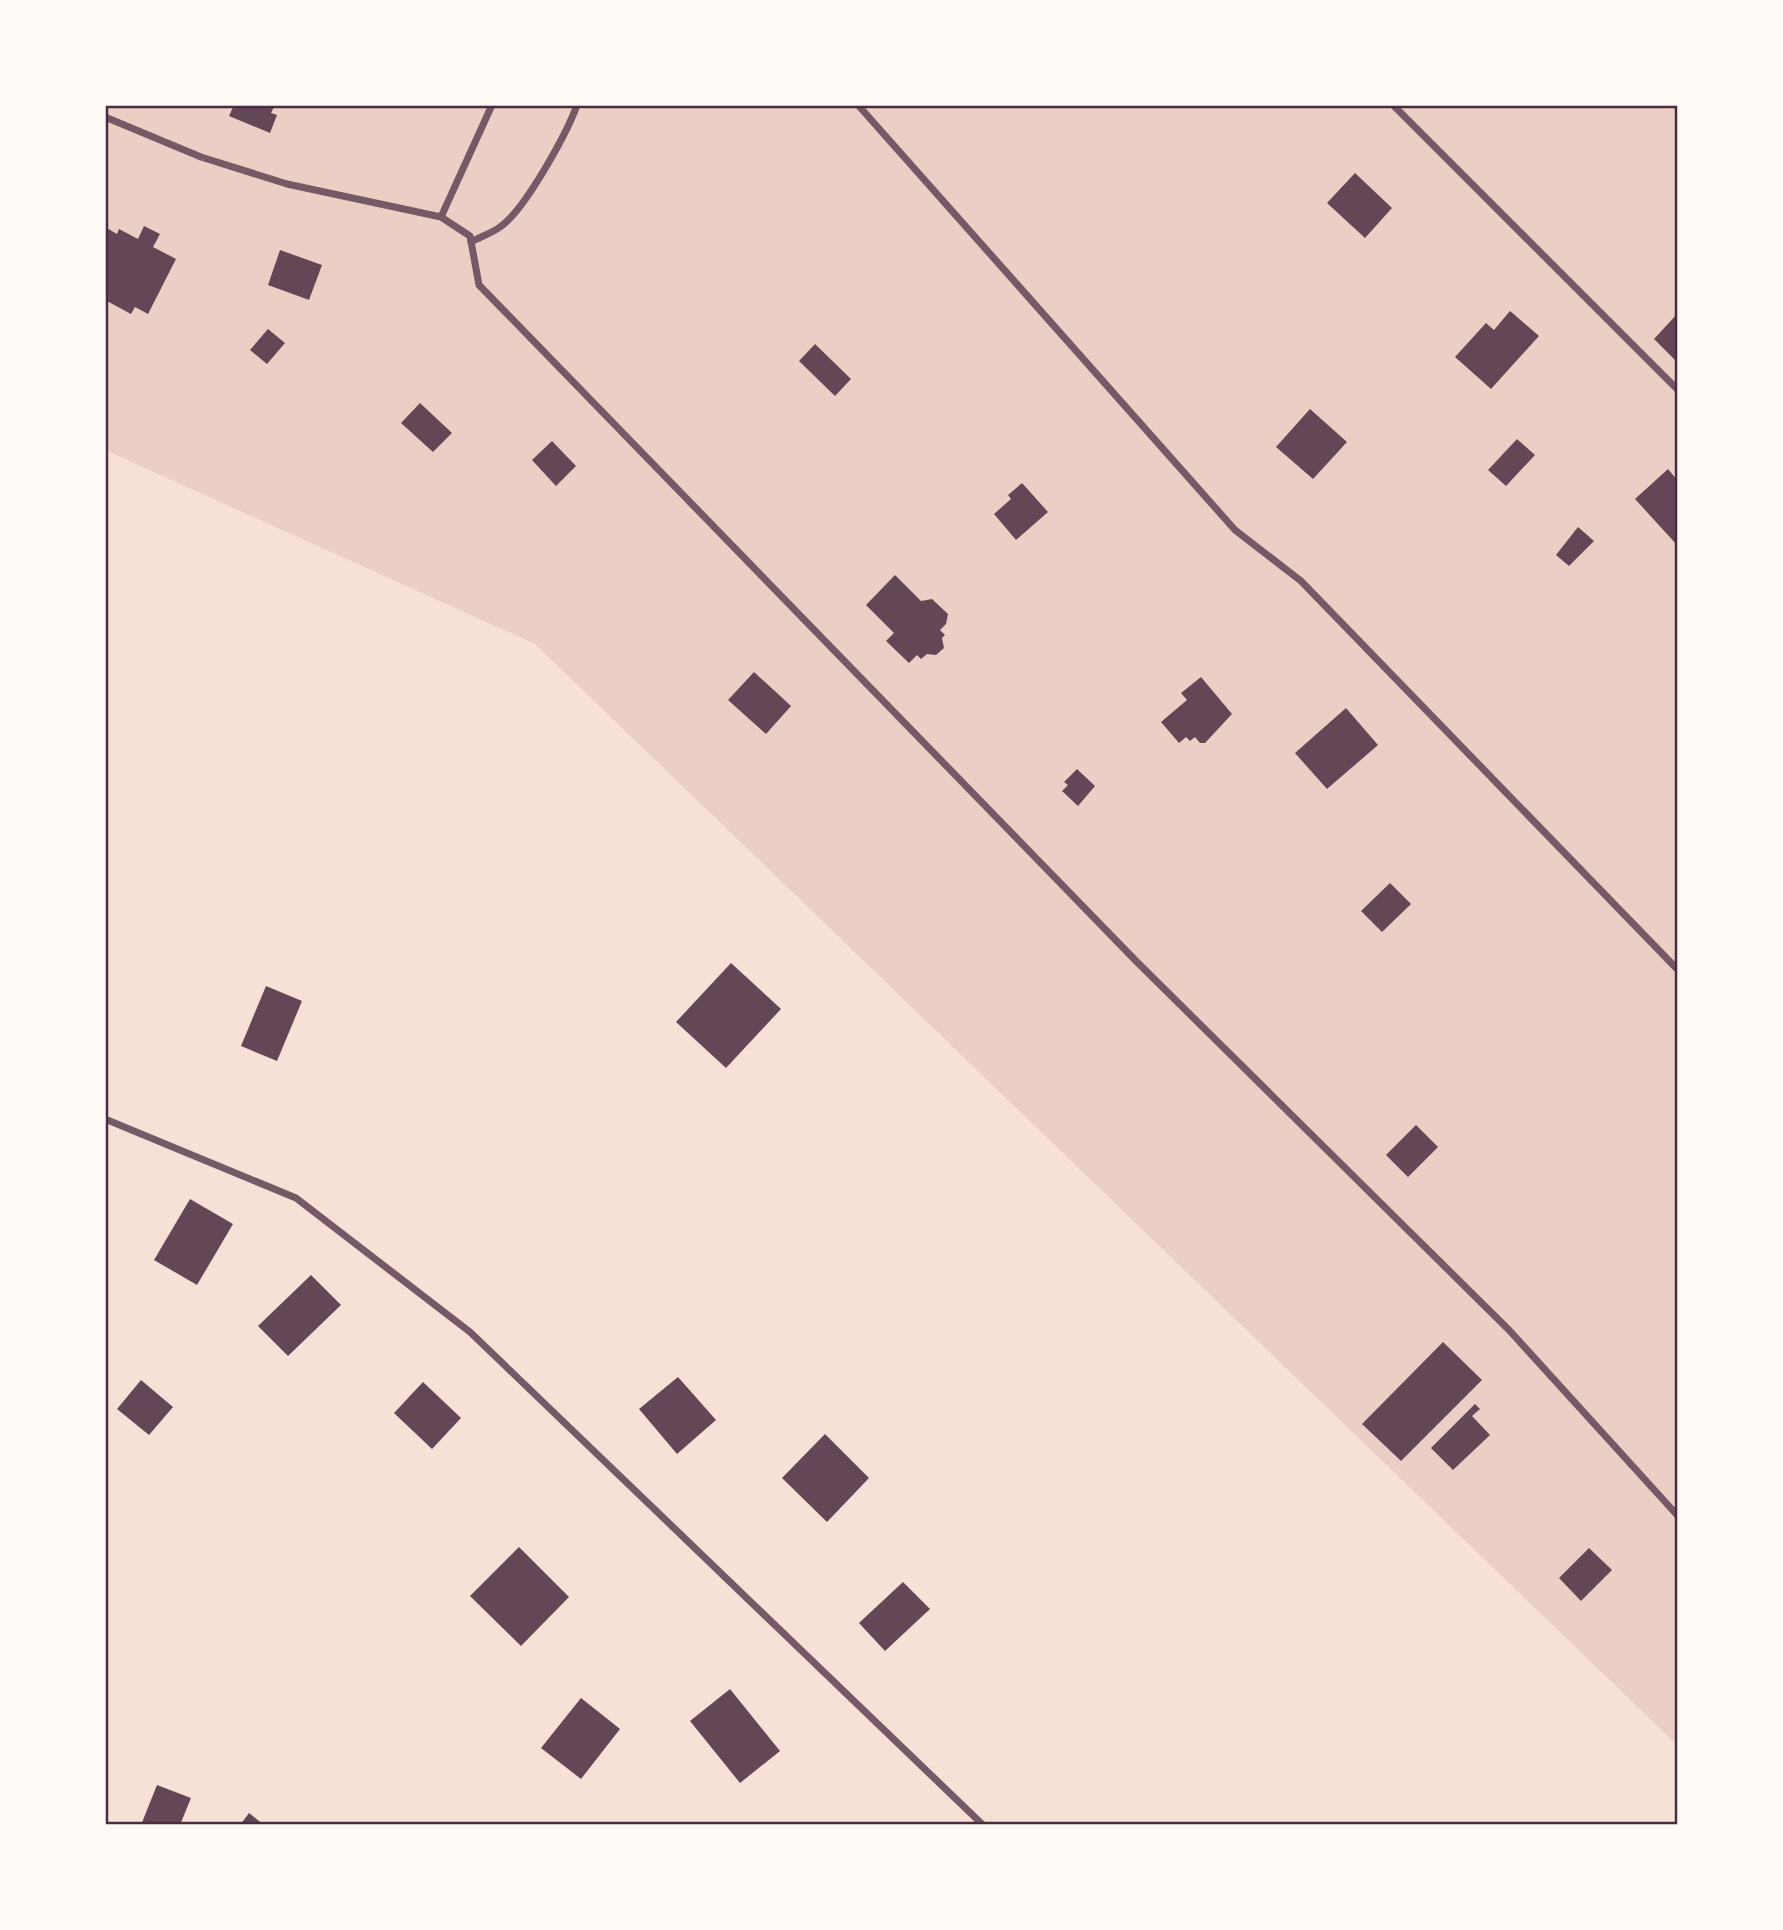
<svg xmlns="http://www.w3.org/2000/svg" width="1783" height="1930" font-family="Inter,sans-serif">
	<rect width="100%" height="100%" fill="#f7e1d7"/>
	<polygon fill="#ebcfc5" points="105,105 1678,105 1678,1746 535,644 105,450"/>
	<g fill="#644757">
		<polygon points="234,105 275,105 271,113 277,115 270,133 229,116"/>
		<polygon points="1355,173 1392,208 1365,238 1327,203"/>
		<polygon points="144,226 160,234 153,247 176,259 148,314 135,307 131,314 105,300 105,227 117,234 119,229 138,239"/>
		<polygon points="280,250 322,265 309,300 268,285"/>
		<polygon points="1510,311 1539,336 1491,389 1455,357 1486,323 1494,330"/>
		<polygon points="1678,313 1678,363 1654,339"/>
		<polygon points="268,329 285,343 267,364 250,350"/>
		<polygon points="815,344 851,379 835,396 799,361"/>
		<polygon points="420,403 452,433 433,452 401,423"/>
		<polygon points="1310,409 1347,442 1313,479 1276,447"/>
		<polygon points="1517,439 1535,455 1506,486 1488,470"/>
		<polygon points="552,441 576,466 556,486 532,460"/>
		<polygon points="1668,469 1678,481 1677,545 1635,499"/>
		<polygon points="1022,483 1048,512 1016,540 994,514 1011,499 1008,495"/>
		<polygon points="1578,527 1594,541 1569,566 1556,555"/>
		<polygon points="895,575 921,601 932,599 948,614 946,624 940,630 945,635 942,638 944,648 936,655 927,654 921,659 917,655 909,663 886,641 894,633 866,605"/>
		<polygon points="754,672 791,706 766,734 728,700"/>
		<polygon points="1201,677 1232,714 1205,743 1200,743 1195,737 1190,741 1186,737 1179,743 1161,722 1187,700 1181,693"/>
		<polygon points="1346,708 1378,745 1327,789 1295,753"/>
		<polygon points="1077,769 1095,786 1078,806 1062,791 1068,785 1064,782"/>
		<polygon points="1390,883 1411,904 1382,932 1361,911"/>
		<polygon points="731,963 781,1009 726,1068 676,1022"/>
		<polygon points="266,986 302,1001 277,1061 241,1046"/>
		<polygon points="1416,1125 1438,1147 1408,1177 1386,1155"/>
		<polygon points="190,1199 233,1224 197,1285 154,1260"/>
		<polygon points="311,1275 341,1305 288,1356 258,1326"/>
		<polygon points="1443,1342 1482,1380 1401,1461 1362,1424"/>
		<polygon points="678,1377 716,1420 677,1454 639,1409"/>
		<polygon points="141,1380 173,1407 149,1435 117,1409"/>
		<polygon points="423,1382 461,1418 432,1449 394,1413"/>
		<polygon points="1475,1404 1480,1409 1472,1416 1490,1435 1453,1470 1431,1448"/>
		<polygon points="825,1434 869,1478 827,1522 782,1478"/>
		<polygon points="519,1547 569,1597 521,1646 470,1596"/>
		<polygon points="1589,1548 1612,1570 1581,1601 1559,1578"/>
		<polygon points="903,1582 930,1609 885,1651 859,1623"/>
		<polygon points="730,1689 780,1751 740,1783 690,1721"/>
		<polygon points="581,1698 620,1729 581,1779 541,1748"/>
		<polygon points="157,1785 191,1798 180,1825 141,1825"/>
		<polygon points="249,1813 264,1825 240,1825"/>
	</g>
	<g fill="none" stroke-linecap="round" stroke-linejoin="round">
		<g stroke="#755966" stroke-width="7">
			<polyline points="858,105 1235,530 1301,581 1678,970"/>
			<polyline points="1393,105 1678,390"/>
			<polyline points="105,117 201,157 287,184 441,217 470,236 479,285 1136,961 1509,1330 1678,1516"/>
			<polyline points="441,217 492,105"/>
			<path d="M471,242C480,237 492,233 500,227C525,210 567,133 577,105"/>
			<polyline points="105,1119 296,1198 470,1332 983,1825"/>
		</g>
	</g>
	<rect width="1783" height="1930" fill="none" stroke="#fffaf5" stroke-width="214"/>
	<rect x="107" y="107" width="1569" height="1716" fill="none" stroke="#4a2c40" stroke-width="2.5"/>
</svg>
